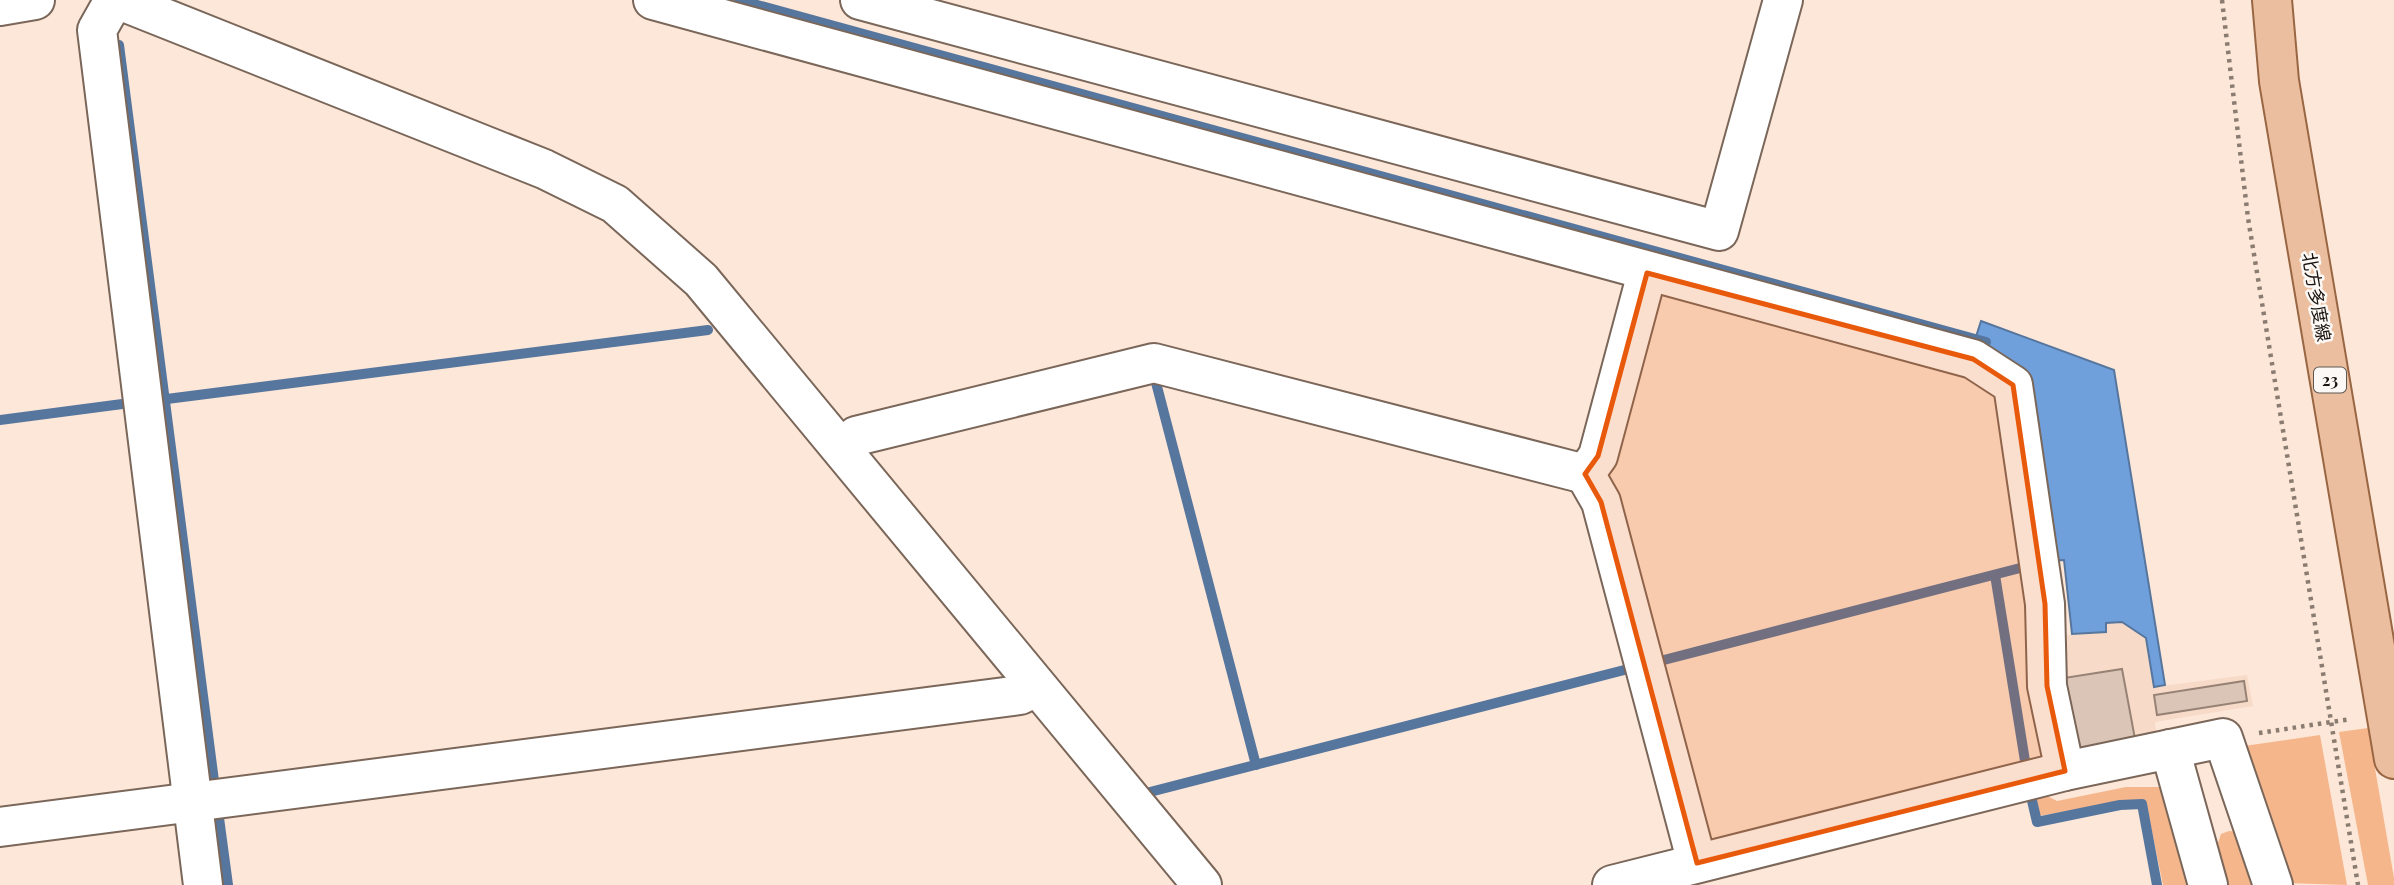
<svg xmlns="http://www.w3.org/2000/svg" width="2394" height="885" font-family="'Playfair Display','Noto Sans JP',serif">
	<rect width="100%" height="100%" fill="#fde7d8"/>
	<polygon fill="#f7dac7" points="2122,622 2146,638 2154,687 2247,675 2253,706 2155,722 2157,741 2072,756 2058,700 2065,635 2106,632 2106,623"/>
	<g fill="#f6b68b">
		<polygon points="2368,728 2394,878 2394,885 2368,885 2339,732"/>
		<polygon points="2320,735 2347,885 2284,883 2244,746"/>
		<polygon points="2126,787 2165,787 2195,885 2163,885 2146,802 2120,802 2039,816 2034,789 2057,801"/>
		<polygon points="2229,831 2240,832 2260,885 2227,885 2218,843 2221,834"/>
	</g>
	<polygon fill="#6fa0db" stroke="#56769e" stroke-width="2" points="1981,321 2114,370 2165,685 2154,687 2146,638 2122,622 2106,623 2106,632 2072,634 2064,560 2048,561 2023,375 1973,346"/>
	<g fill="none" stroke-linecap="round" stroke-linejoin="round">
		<g stroke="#56769e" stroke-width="10">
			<polyline points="739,0 1986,342"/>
			<polyline points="119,45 214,781"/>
			<polyline points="1154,375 1256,765"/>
			<polyline points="159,400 708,330"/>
			<polyline points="0,420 130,403"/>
			<polyline points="1995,575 2026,767"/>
			<polyline points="1660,661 2024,567"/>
			<polyline points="1150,792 1632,668"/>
			<polyline points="2030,792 2037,822 2120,805 2142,804 2157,885"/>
			<polyline points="219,818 228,885"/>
		</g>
	</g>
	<g fill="#dbc5b7" stroke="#978375" stroke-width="2">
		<polygon points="2122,669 2135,739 2076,749 2064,678"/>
		<polygon points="2244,681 2247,701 2157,715 2154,695"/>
	</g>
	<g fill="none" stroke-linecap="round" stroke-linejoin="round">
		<defs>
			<g id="minor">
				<polyline points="114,0 97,30 203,885"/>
				<polyline points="119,0 544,169 615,204 701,280 1202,885"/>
				<polyline points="653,0 1973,359 2013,385 2045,604 2047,686 2065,771"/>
				<polyline points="860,0 1719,231 1783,0"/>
				<polyline points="0,6 35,0"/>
				<polyline points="842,449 856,436 1154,363 1585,474 1598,456 1647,273"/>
				<polyline points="1585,474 1601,502 1697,863"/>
				<polyline points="2170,749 2208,885"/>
				<polyline points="0,827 1020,695 1036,687"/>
				<polyline points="1612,885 2065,771 2223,738 2273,885"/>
			</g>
			<polyline id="major" points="2272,0 2279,81 2394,759"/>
		</defs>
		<use href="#minor" stroke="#7a675a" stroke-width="42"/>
		<use href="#major" stroke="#996643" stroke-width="42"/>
		<g stroke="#8b7c72" stroke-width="4.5" stroke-dasharray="3.5 5" stroke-linecap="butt">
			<polyline points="2222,0 2248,218 2358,885"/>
			<polyline points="2259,733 2351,719"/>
		</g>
		<use href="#minor" stroke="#fff" stroke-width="38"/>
		<use href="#major" stroke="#ebbe9f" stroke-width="38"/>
	</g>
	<path fill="#e8590c" fill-opacity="0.2" stroke="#e8590c" stroke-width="5" stroke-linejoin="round" d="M1647,273L1973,359L2013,385L2045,604L2047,686L2065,771L1697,863L1601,502L1585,474L1598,456Z"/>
	<g text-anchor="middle" stroke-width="5" stroke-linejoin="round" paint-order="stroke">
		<rect fill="#fcf8f5" stroke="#5e5853" stroke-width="2" x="2314" y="367.5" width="32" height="25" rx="5"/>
		<g font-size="16" font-weight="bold" fill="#1b130e">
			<text x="2330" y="386">23</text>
		</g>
		<g font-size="18" fill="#1b130e" stroke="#fcf8f5">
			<text transform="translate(2316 297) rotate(80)" y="6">北方多度線</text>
		</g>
	</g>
</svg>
